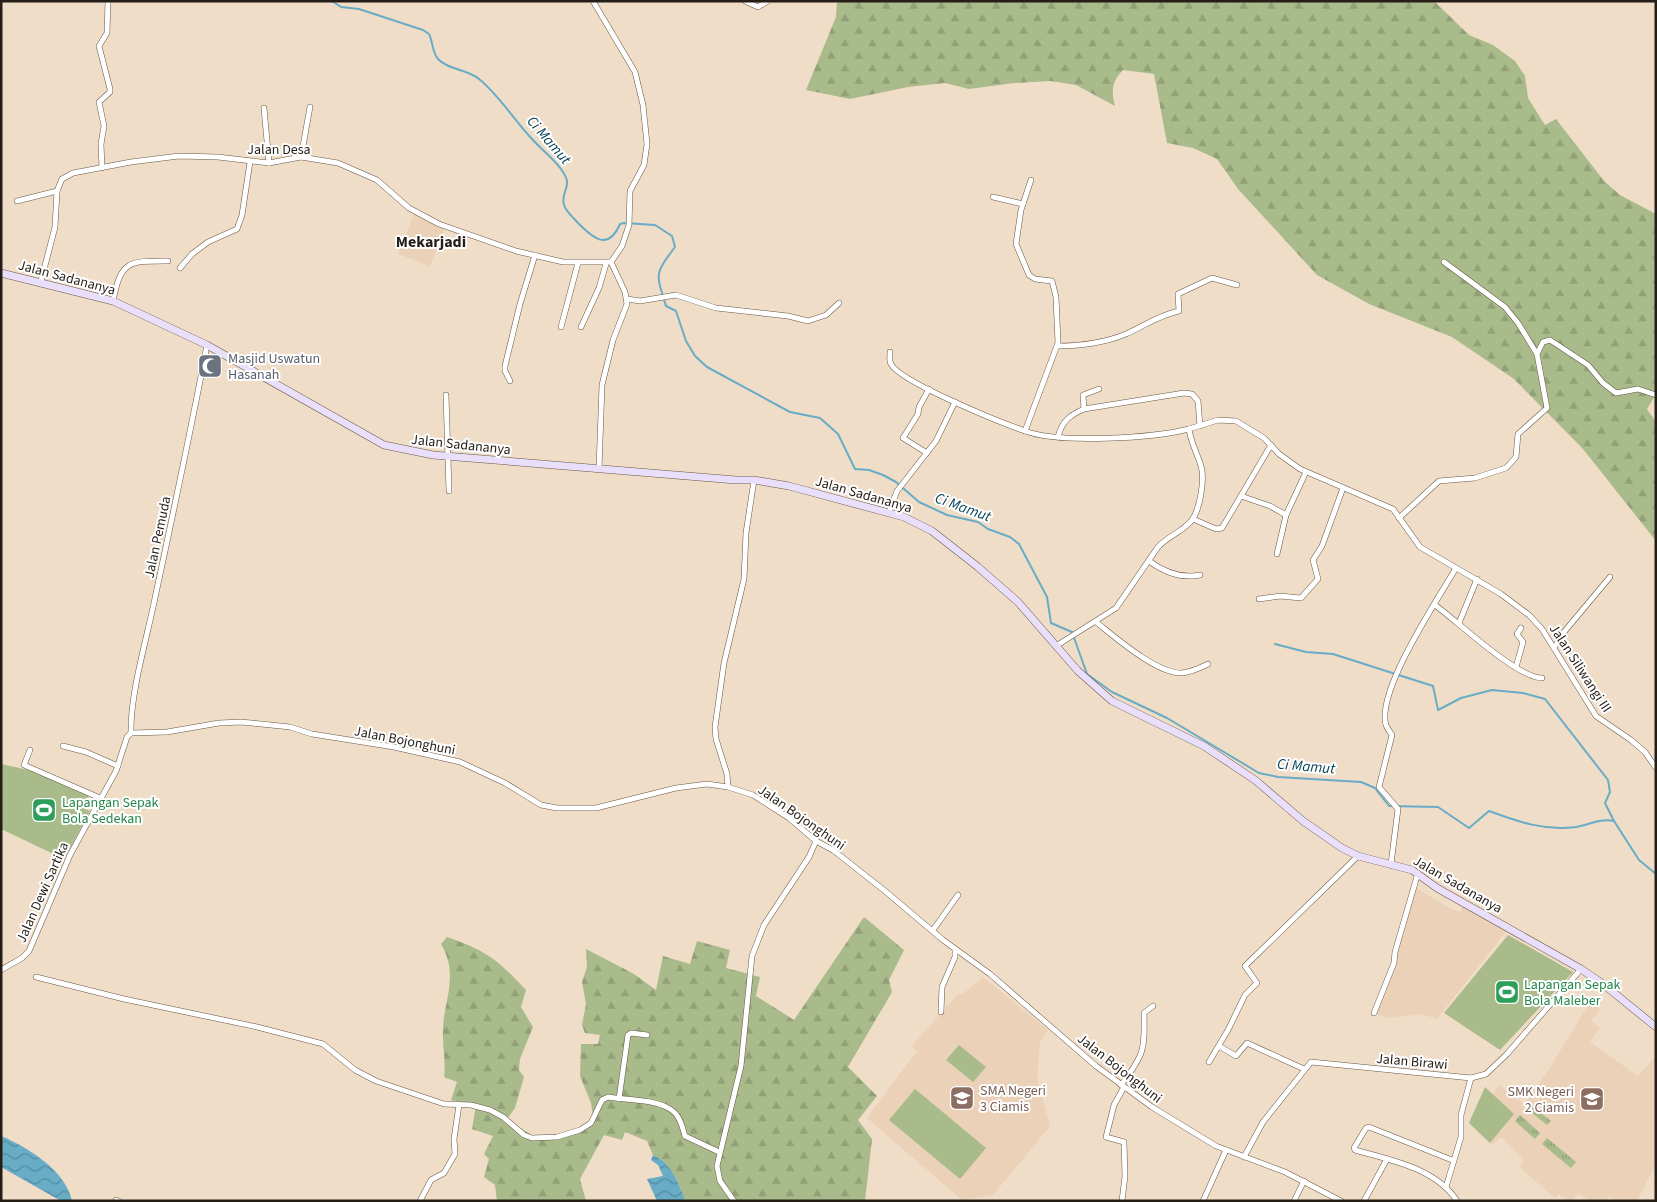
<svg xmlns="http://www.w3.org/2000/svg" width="1657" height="1202" font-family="'Source Sans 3',sans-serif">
	<defs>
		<pattern id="grass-tufts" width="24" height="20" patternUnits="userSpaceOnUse" patternTransform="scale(1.25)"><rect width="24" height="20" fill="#a9bb8a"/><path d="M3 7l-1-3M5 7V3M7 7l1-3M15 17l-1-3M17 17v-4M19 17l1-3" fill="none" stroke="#91a076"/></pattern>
		<pattern id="forest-firs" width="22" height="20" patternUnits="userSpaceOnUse" patternTransform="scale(1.25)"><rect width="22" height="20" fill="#a9bb8a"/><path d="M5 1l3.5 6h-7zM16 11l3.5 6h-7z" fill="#91a076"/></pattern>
		<pattern id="water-waves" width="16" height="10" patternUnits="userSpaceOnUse" patternTransform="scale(1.25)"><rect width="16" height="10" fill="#68acc6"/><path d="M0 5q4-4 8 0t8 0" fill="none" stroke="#558ba0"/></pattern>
	</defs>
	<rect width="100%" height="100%" fill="#f0ddc8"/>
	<g fill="#ead1b7">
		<polygon points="414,214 444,230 430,266 398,254"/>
		<polygon points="1415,887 1447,907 1460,912 1463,906 1508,929 1437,1019 1421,1014 1387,1018 1375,1013"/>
		<polygon points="983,977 1048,1030 1040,1042 1037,1079 1050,1126 993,1195 962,1200 867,1118 917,1051 912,1046 957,995 964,993"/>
		<polygon points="1590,1002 1600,1009 1591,1021 1600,1028 1590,1042 1638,1076 1656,1056 1656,1164 1637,1201 1618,1201 1608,1196 1606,1201 1591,1201 1578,1193 1573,1201 1567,1201 1559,1194 1555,1198 1519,1167 1524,1160 1501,1137 1492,1145 1469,1123 1485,1087 1493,1094 1500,1085 1524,1104 1551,1066"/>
	</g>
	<g fill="url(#grass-tufts)">
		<polygon points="1530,1104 1551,1121 1547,1125 1526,1108"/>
		<polygon points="1520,1115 1540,1133 1535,1139 1515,1121"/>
		<polygon points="1547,1138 1576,1162 1571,1168 1542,1144"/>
	</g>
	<g fill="url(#forest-firs)">
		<path d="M837,1H1434L1469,35L1493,45L1515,61L1525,76L1528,98L1545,125L1556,119L1604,181L1620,195L1656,214V394L1647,409L1656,422V541L1583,449L1514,379L1452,337L1369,304L1317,275L1238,189L1217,159L1193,148L1167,143L1154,74L1123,70C1112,81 1111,91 1115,106L1076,85L1051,81L1014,83L969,89L945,83L908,87L850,99L806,90L836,17Z"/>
		<path d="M864,917L904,950L889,980L892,992L848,1067L877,1096L858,1120L872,1139L865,1201H685C679,1183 671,1162 653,1155L647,1141L625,1132L622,1140L604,1135L580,1179L586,1201H497L495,1185L484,1177L489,1159L484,1154L493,1136L472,1129L476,1105L451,1100L457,1082L444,1077C446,1063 443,1052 443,1038C441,1003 461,978 441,944L447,937C487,951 497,959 526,990L521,1007L533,1027L520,1059L519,1070L524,1077L515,1108L507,1119L539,1140C558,1137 580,1137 594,1122L591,1103L580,1076L581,1044H598L600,1035L585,1033L582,1025L586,1004L582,982L587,967L586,949L634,974L656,990L663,956L690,964L697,941L730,950L726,968L760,977L756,996L794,1020Z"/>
	</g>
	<g fill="#a9bb8a">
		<polygon points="1,764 42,773 89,795 83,808 90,811 64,859 1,829"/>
		<polygon points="1508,935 1573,972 1500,1050 1444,1013"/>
		<polygon points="959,1045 986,1067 973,1082 946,1060"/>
		<polygon points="1485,1087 1514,1114 1490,1143 1469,1123"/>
		<polygon points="915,1089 986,1148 960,1179 889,1120"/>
	</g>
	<g fill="url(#water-waves)">
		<path d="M1,1136C29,1148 65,1170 72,1201H61L1,1167Z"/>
		<path d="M653,1155C671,1162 679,1183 685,1201H657L647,1179L663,1176L658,1165L651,1160Z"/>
	</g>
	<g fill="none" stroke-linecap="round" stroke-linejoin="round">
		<g stroke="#68acc6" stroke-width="2">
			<path d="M332,1L341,7L359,9L423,30L429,34C433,42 432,52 438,59C448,70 467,69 479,79C498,94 515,121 532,139C541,149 553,158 561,169C575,188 560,189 564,205C566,212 573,217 578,223C594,239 608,251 620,224L624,223L655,225L672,236L675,247C654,275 656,273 666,306L676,311L686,341L695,356L707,367L790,412L820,418L838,434L855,469L869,470L883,475L896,482L919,502L947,515L978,522L988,529L1010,537L1019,544L1047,597L1051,623L1072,632L1087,674L1112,692L1167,718L1259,773L1278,777L1361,782L1375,788L1389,806L1438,807L1469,828L1489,811C1519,822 1544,831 1576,827C1589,825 1600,818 1614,821L1639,860L1656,874"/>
			<polyline points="1275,644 1306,652 1333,654 1433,686 1438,710 1461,698 1492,690 1523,693 1545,699 1608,780 1610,792 1605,803 1614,821"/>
		</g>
		<defs>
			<g id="street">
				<polyline points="593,1 635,72 643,105 647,144 644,165 630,191 629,225 622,246 611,262 625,292 627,304 613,340 602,385 599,468"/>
				<polyline points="745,1 758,7 768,1"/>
				<polyline points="264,108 269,163"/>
				<polyline points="301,157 310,107"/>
				<polyline points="102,168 101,144 104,126 99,102 110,92 110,89 99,46 107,33 108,1"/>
				<path d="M1031,180L1021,210L1016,244L1029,275L1035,279L1052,281L1056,297L1058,343L1025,431C1060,444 1153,438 1189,429"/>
				<polyline points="993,197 1023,204"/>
				<polyline points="17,201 57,191"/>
				<polyline points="180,268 192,254 208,242 237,229 242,215 250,162"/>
				<polyline points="41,281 55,227 57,191 62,179 73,173 131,162 179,156 218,157 269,163 301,157 338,163 377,180 409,208 439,224 516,251 563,262 611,262"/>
				<polyline points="627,299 640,301 676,295 716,308 788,316 808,321 826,315 839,303"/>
				<path d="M113,301C121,260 129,261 168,261"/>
				<polyline points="561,327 578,263"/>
				<polyline points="581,327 599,288 606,264"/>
				<path d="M1057,346C1080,346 1104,343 1126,334C1144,326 1159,315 1179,311L1178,294L1212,278L1237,285"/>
				<path d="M890,352C890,356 889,361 891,364C900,382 1002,423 1025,431"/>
				<polyline points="1537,354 1543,342 1550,340 1588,365 1603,383 1616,393 1638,389 1656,395"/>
				<polyline points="510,381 505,371 505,366 520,304 535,255"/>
				<polyline points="446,395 449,491"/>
				<polyline points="1084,409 1184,393 1192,394 1198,401 1200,426"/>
				<path d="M1058,437C1062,421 1070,415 1084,409L1083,395L1099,389"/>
				<polyline points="927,453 903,438 918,414 919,407 929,389"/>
				<polyline points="1241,496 1270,506 1286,515 1306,472"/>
				<polyline points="889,512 897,491 936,441 955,402"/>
				<polyline points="1399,518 1439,481 1475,478 1506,468 1516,457 1518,434 1547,408 1537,354 1518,323 1505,307 1444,262"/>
				<polyline points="1193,519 1216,529 1222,528 1271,445"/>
				<polyline points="1277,554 1286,515"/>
				<path d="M1149,561C1164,572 1181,579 1200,575"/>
				<polyline points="1259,599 1280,596 1301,598 1318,579 1313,560 1322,546 1343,488"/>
				<path d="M1435,605C1457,621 1517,678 1542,678"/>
				<path d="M1096,622C1115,637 1157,674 1182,673C1192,672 1200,668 1208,664"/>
				<polyline points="1459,623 1477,579"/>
				<path d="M1056,646L1116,608L1158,547C1168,536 1184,531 1192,520C1200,509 1205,479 1201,466C1197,453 1191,443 1189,429L1218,420L1236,421L1264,438L1279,454L1300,469L1393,509L1420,547L1501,594L1529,615L1542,629L1596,716L1631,740L1645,752L1656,768"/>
				<polyline points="1554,648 1564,632 1610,577"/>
				<polyline points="1516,667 1523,642 1517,634 1521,628"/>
				<polyline points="131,733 167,732 219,723 241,722 290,727 312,734 394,747 460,762 505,783 541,805 557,808 596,808 676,788 707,784 728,787 753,795 789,818 816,841 833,850 885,891 943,940 990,974 1096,1066 1152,1107 1216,1146 1285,1172 1341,1201"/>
				<path d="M131,733C130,694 147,638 155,598C173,514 191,430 207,345"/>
				<polyline points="63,746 86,752 118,766"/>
				<polyline points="30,750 24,765 100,798"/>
				<polyline points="728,787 727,774 716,739 715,727 724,663 744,579 746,533 754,480"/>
				<path d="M1391,864L1398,809L1379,787L1392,735C1390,732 1387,728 1386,725C1376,691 1438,599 1456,568"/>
				<polyline points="933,930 958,895"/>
				<polyline points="1,970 22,958 29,951 70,855 116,771 127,737 131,733"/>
				<path d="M36,977L124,999L257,1027L323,1044L355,1070L376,1081L444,1104L471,1105L490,1110L503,1117L524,1135L532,1138L557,1137L580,1130L591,1123L602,1100L608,1097C626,1100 654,1099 670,1109C680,1115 682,1126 685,1136L719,1152"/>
				<polyline points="941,1012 942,987 955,957 955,949"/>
				<polyline points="1374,1013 1394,963 1395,952 1418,873"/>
				<polyline points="1219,1046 1236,1056 1247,1043 1304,1069"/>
				<polyline points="1209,1062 1228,1030 1245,995 1257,983 1245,966 1358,856"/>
				<path d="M1121,1085C1144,1055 1145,1050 1144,1013L1153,1006"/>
				<polyline points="619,1099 628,1035 631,1033 647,1035"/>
				<polyline points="1244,1157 1263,1122 1311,1062 1471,1078 1486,1074 1507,1054 1581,969"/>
				<path d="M1452,1160L1369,1127L1366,1128L1354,1148L1355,1150C1390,1160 1436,1168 1457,1201"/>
				<polyline points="1446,1187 1461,1137 1461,1115 1471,1078"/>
				<polyline points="116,1200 119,1201"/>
				<polyline points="420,1201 431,1180 444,1173 455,1154 454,1139 459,1105"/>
				<polyline points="734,1201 720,1181 717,1166 741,1066 752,956 764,925 809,857 816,841"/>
				<polyline points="1122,1201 1125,1176 1124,1142 1106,1137 1114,1105 1124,1087"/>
				<polyline points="1203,1201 1226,1150"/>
				<polyline points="1294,1201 1304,1181"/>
				<polyline points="1364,1201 1387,1159"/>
			</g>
			<polyline id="secondary" points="1,273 113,301 207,345 384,445 433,455 736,480 754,480 789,486 904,517 932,531 978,567 1018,602 1078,671 1112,701 1204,746 1255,780 1303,821 1342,848 1358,856 1412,870 1437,888 1581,969 1603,984 1656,1027"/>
		</defs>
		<use href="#street" stroke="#675745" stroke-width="6"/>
		<use href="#secondary" stroke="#675745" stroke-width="8"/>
		<use href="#street" stroke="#fff" stroke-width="5"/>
		<use href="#secondary" stroke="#eadffa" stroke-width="7"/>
	</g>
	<defs>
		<symbol id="mosque-square" viewBox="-11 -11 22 22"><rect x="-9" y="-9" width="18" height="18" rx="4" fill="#6b7280" stroke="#fff"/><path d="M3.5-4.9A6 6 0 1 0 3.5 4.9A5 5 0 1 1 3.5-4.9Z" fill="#fff"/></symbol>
		<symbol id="stadium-square" viewBox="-11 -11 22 22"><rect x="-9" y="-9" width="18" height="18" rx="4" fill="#2e9e5b" stroke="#fff"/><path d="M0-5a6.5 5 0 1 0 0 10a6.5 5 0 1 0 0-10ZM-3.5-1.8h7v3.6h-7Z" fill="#fff"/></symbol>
		<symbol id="school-square" viewBox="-11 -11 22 22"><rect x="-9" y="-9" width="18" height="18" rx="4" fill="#8d6e63" stroke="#fff"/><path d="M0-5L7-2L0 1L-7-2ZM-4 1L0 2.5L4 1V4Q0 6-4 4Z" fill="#fff"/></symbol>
	</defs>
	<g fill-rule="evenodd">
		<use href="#mosque-square" x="196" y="352" width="28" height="28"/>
		<use href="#stadium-square" x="30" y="796" width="28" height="28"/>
		<use href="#stadium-square" x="1493" y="978" width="28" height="28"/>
		<use href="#school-square" x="948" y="1084" width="28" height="28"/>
		<use href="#school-square" x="1578" y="1085" width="28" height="28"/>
	</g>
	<g text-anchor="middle" stroke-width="4" stroke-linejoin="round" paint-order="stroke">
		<g font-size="14" fill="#251e17" stroke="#fff">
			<text x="279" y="154">Jalan Desa</text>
			<text transform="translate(67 277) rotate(15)" y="5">Jalan Sadananya</text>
			<text transform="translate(461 444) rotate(6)" y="5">Jalan Sadananya</text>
			<text transform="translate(864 494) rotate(16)" y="5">Jalan Sadananya</text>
			<text transform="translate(157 537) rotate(-78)" y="5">Jalan Pemuda</text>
			<text transform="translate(1581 668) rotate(57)" y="5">Jalan Siliwangi III</text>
			<text transform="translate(405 740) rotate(11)" y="5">Jalan Bojonghuni</text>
			<text transform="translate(802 817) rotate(35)" y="5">Jalan Bojonghuni</text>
			<text transform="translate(1458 884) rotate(30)" y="5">Jalan Sadananya</text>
			<text transform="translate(42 892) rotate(-66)" y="5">Jalan Dewi Sartika</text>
			<text transform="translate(1412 1061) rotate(5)" y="5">Jalan Birawi</text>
			<text transform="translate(1120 1068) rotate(38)" y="5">Jalan Bojonghuni</text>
		</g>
		<g font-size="14" fill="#5b616d" stroke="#fff" text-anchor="start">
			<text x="228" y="363">Masjid Uswatun<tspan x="228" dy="16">Hasanah</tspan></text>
		</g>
		<g font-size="14" fill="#27864d" stroke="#fff" text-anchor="start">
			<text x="62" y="807">Lapangan Sepak<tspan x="62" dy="16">Bola Sedekan</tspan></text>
			<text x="1524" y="989">Lapangan Sepak<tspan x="1524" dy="16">Bola Maleber</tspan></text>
		</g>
		<g font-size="14" fill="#785e54" stroke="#fff" text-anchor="start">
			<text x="980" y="1095">SMA Negeri<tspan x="980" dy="16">3 Ciamis</tspan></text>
			<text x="1574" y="1096" text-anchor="end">SMK Negeri<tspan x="1574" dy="16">2 Ciamis</tspan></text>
		</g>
		<g font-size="15" font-style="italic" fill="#084558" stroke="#fff">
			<text transform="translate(549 140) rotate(49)" y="5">Ci Mamut</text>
			<text transform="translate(963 507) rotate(20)" y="5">Ci Mamut</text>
			<text transform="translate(1306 766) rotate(5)" y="5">Ci Mamut</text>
		</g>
		<g font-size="16" font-weight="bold" fill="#251e17" stroke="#fff">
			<text x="431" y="247">Mekarjadi</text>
		</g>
	</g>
	<rect width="1657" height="1202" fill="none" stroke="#251e17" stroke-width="5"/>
</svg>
